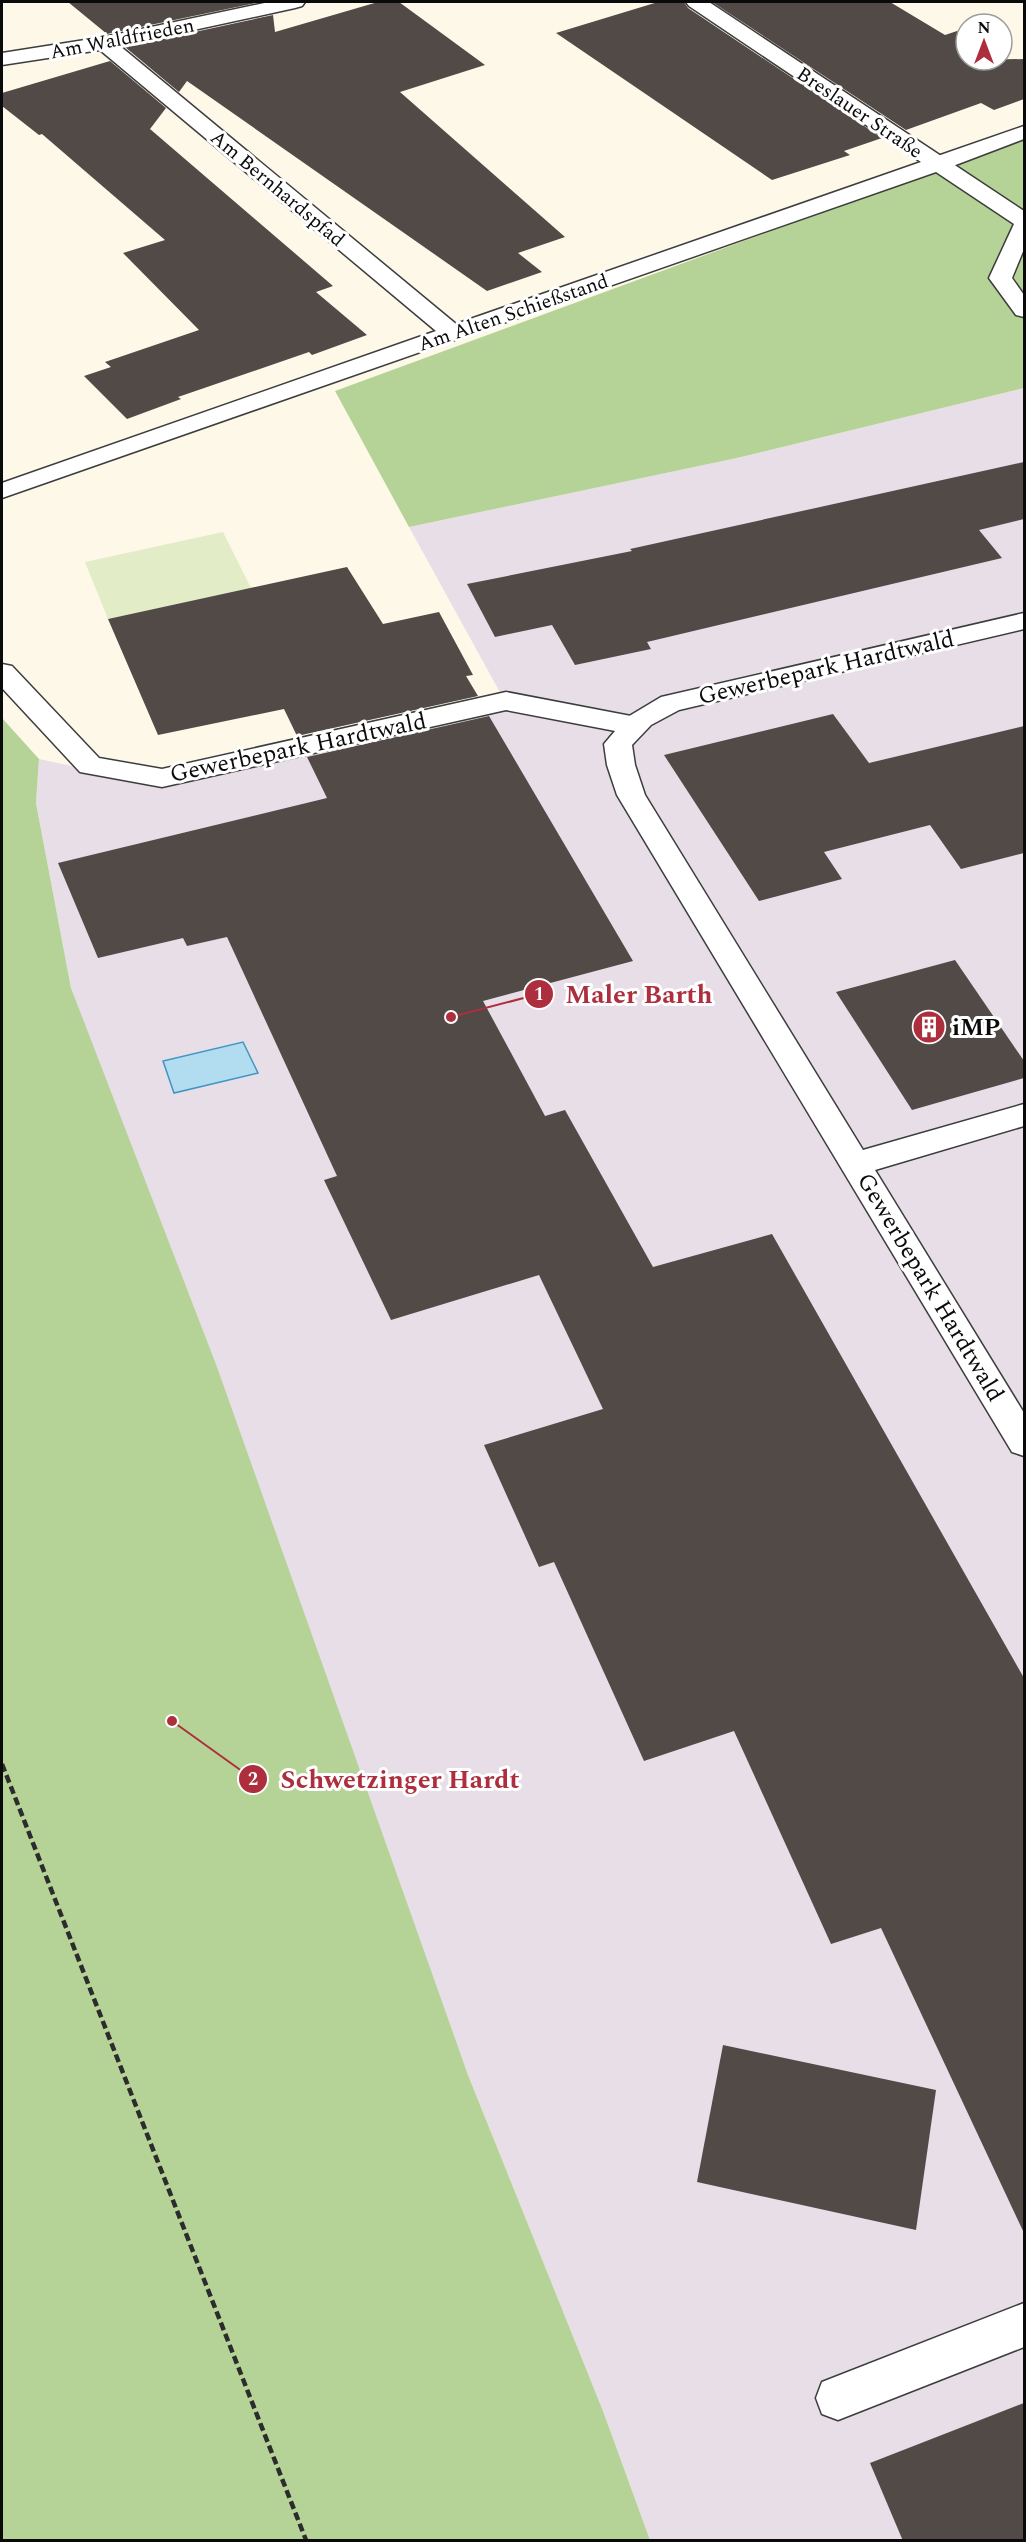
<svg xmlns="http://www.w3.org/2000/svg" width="1026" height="2542" font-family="Spectral,serif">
	<rect width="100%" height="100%" fill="#fdf8e8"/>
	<polygon fill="#e7dee8" points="1024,388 1024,2540 650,2540 603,2411 468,2075 71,988 36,803 39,759 128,778 502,696 409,527 737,458"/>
	<g fill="#b6d397">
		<polygon points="1024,138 1024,388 737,458 409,527 335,391"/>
		<polygon points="2,718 39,759 36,803 71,988 217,1367 468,2075 603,2411 650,2540 2,2540"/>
	</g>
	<polygon fill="#e2ecc7" points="223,532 251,588 108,619 85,562"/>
	<polygon fill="#b2ddf0" stroke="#3f96c0" stroke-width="1.5" points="243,1042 258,1073 174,1093 163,1061"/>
	<g fill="#514a47">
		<polygon points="68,2 261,2 107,34"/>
		<polygon points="378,2 399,2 485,65 400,92 565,237 518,253 542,272 487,291 187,81 179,92 125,47 273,15 275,32"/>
		<polygon points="658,2 684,2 688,8 882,138 844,151 850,155 772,180 556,33"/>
		<polygon points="712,2 890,2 945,35 966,28 966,60 1024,59 1024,99 994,110 981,103 906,130"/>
		<polygon points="110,61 166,108 150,129 333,286 316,292 367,335 312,355 309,352 178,397 181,399 127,419 84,376 111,367 105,362 199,330 123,253 165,240 42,134 39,135 2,106 2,93"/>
		<polygon points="1024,462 1024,519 979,530 1002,558 647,642 651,649 575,665 552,625 495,637 467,584 632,551 630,549"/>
		<polygon points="347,567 383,624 439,612 473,675 466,676 478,696 297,736 284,709 158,735 108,619"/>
		<polygon points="833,714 869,763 1024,726 1024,853 961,869 930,825 824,852 842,879 759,901 664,755"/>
		<polygon points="489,716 633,961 483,1001 545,1116 565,1110 653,1267 772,1234 1024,1678 1024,2233 881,1928 831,1944 734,1731 644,1761 554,1562 539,1567 484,1445 603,1409 539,1275 391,1320 324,1180 337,1176 227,937 187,946 183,938 98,958 58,863 327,798 307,757"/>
		<polygon points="955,960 1024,1061 1024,1078 912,1110 836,992"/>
		<polygon points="723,2045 936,2090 916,2230 697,2182"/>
		<polygon points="1024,2403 1024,2541 903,2541 870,2463"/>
	</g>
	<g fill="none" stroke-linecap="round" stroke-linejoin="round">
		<defs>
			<g id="service">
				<polygon points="1024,126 1024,139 945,169 937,171 929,169 926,164 929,159"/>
				<polygon points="2,664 12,666 99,758 162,769 506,692 631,716 641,719 645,725 641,731 631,734 506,710 162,787 80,772 2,688"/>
				<polygon points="1024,2303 1024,2347 838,2420 822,2414 816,2398 822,2382"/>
			</g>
			<g id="minor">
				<polygon points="269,2 305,2 302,6 295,8 120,46 456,324 921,162 689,6 686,2 709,2 1024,211 1024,249 1012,278 1024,295 1024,317 1016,315 989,278 1014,224 936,172 2,498 2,483 436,331 100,50 2,65 2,53 104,37"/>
				<polygon points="1024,613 1024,629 679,710 651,725 632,745 635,765 645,795 863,1150 1024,1104 1024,1126 875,1170 1024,1413 1024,1456 1012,1452 617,795 607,765 604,744 626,718 661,697"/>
			</g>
		</defs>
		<use href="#service" stroke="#3d3d3d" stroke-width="3"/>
		<use href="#minor" stroke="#3d3d3d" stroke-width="3"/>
		<polyline stroke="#2c2c2c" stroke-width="4.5" stroke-dasharray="8 4" stroke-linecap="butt" points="2,1764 306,2540"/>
		<use href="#service" fill="#fff" fill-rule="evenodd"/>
		<use href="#minor" fill="#fff" fill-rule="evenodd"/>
	</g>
	<defs>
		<symbol id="building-disc" viewBox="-11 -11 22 22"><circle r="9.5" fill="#ad2f3e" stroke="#fff"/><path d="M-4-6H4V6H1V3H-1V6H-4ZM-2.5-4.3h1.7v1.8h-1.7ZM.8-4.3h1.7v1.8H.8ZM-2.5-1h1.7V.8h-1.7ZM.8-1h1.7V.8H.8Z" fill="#fff"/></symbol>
	</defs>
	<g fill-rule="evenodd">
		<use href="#building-disc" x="910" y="1008" width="38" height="38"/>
	</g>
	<g text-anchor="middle" stroke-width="6" stroke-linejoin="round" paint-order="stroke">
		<g font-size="20" fill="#0a0a0a" stroke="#fff">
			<text transform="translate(122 38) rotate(-11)" y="7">Am Waldfrieden</text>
			<text transform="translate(860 112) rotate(34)" y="7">Breslauer Straße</text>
			<text transform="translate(278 188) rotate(40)" y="7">Am Bernhardspfad</text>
			<text transform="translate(513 312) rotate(-19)" y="7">Am Alten Schießstand</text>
		</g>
		<g font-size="24" fill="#0a0a0a" stroke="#fff">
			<text transform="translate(826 667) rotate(-13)" y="8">Gewerbepark Hardtwald</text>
			<text transform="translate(298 747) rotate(-12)" y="8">Gewerbepark Hardtwald</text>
			<text transform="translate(931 1287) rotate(59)" y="8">Gewerbepark Hardtwald</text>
		</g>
		<g font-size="24" font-weight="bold" fill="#0a0a0a" stroke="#fff" text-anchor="start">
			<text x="952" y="1035">iMP</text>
		</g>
	</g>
	<path fill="none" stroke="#ad2f3e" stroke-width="2" d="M451 1017L539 994M172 1721L253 1779"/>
	<g fill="#ad2f3e" stroke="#fff" stroke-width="2">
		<circle cx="451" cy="1017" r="6"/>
		<circle cx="172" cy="1721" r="6"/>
		<circle cx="539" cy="994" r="15"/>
		<circle cx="253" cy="1779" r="15"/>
	</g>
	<g font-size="18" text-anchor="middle" font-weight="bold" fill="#fff">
		<text x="539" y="1000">1</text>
		<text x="253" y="1785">2</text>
	</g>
	<g font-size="26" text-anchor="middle" font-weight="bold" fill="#ad2f3e" stroke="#fff" stroke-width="6" stroke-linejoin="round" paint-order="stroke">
		<text x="639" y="1003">Maler Barth</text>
		<text x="400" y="1788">Schwetzinger Hardt</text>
	</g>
	<rect width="1026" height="2542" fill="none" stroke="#0a0a0a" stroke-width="6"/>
	<g transform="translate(984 42)"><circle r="28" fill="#ffffff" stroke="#9d9d9d" stroke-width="1.5"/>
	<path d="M0-4.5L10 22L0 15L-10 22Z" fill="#ad2f3e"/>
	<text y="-9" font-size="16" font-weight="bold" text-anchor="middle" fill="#0a0a0a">N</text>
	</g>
</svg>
